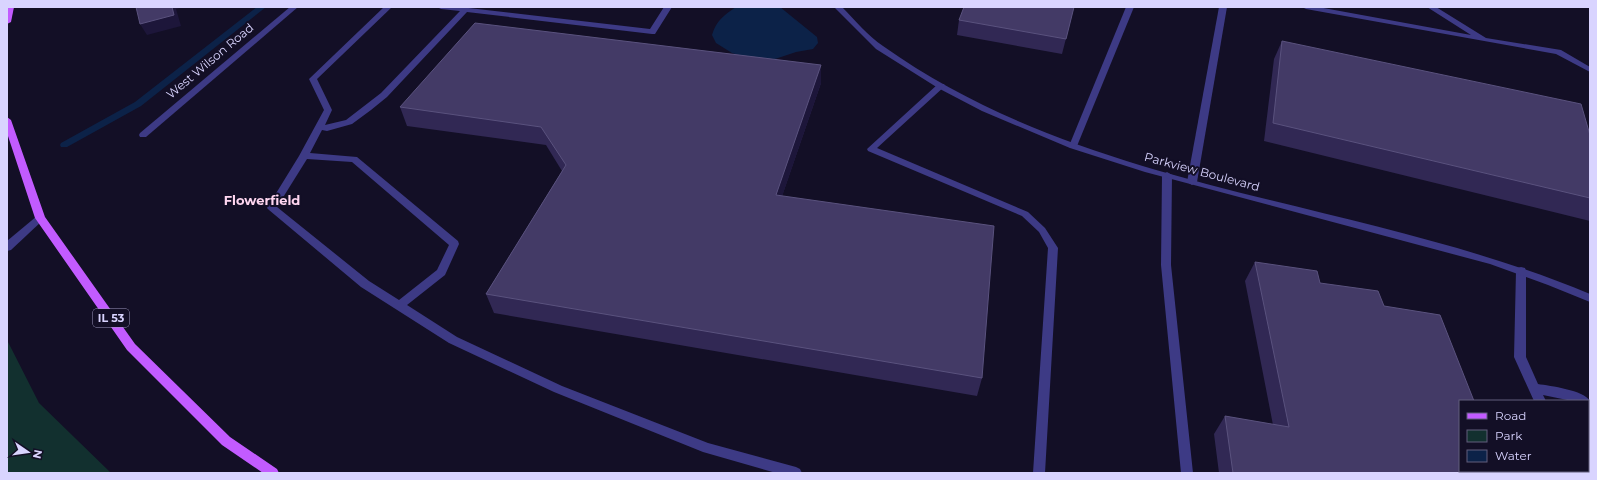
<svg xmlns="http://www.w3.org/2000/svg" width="1597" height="480" font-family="Montserrat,sans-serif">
	<rect width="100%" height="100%" fill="#130f26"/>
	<polygon fill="#12302f" points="7,340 39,403 111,473 7,473"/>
	<path fill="#0c2248" d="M736,7H780L817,37L818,43L813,49L796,52L775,59L747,58L732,53L716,43L712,35C716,21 724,15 736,7Z"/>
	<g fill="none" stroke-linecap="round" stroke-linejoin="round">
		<polygon fill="#0c2248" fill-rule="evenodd" points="257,7 266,7 141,106 67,147 61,147 60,145 61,143 135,102"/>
		<g fill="#3d3a85" fill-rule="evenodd">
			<path d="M384,7H392L317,79L332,110L325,125L346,120L381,93L460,11L441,9L437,7H460L650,29L664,7H672L655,34H652L467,12L387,97L371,110L352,124L327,131L322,130L310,153L357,157L458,241L459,244L445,275L407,305L457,337L562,386L708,443L796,467L800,469L802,473H776L703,452L554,392L449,343L361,287L269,210L267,208L299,156L324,110L309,79ZM307,159L352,162L449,245L437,270L399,300L369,281L277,207Z"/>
			<polygon points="1126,7 1134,7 1077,146 1076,148 1070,148 1069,146"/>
			<polygon points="1219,7 1227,7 1197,182 1192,185 1187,182"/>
			<polygon points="1302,7 1318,7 1471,35 1427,7 1436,7 1486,38 1561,50 1590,67 1590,72 1556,54 1306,9"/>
			<polygon points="938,84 944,84 945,86 877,148 1028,212 1045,228 1058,248 1045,473 1033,473 1048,248 1039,232 1022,216 868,151 867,149"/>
			<polygon points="1167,172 1172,175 1171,265 1193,473 1181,473 1161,265 1162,175"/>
			<path d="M1521,267L1525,268L1526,271V357L1538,384C1550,386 1584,390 1590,401L1588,404V401H1572L1543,395L1546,401H1534L1514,357L1516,271L1517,268Z"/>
			<polygon points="1565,471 1577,471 1578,473 1566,473"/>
		</g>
		<g fill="#3d3a85" fill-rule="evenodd">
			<polygon points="290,7 298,7 146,137 140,137 139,135 140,133"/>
			<path d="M834,7H842C855,20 868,36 883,46C1091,194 1360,198 1590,294V302L1548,285L1490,264L1145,172L1070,148L982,111L938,88L876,49Z"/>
			<polygon points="40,215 43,216 45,218 43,220 11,250 7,251 7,241 37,216"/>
		</g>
		<g fill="#c25bff" fill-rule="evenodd">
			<polygon points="7,7 14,7 11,22 7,24"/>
			<polygon points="7,117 11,120 45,217 135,344 230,437 277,469 279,473 263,473 222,445 127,350 35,218 7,133"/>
		</g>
	</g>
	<g fill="#312854">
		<polygon points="1074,7 1062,54 957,35 959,20"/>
		<polygon points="1282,41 1590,135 1590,221 1264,141 1274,59"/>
		<polygon points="821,65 821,83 782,196 982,378 977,396 494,313 486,294 562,171 546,145 407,126 400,107"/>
		<polygon points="1255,262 1320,283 1384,306 1502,473 1219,473 1214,434 1225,416 1273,425 1245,281"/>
	</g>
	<g fill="#1d163a">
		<polygon points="172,7 184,7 176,9 181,26 147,35 140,24"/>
		<polygon points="821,65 821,83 776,214 776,195"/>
	</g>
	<g fill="#433a66" stroke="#5a527e">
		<polygon points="136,7 172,7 174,15 140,24"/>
		<polygon points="964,7 1074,7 1066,39 959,20"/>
		<polygon points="475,23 821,65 776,195 994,226 982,378 486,294 566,165 541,127 400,107"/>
		<polygon points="1282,41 1581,104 1590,135 1590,198 1273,123"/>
		<polygon points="1255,262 1317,271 1320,283 1378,291 1384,306 1440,315 1474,401 1460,401 1460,471 1501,471 1502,473 1233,473 1225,416 1289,427"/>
	</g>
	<g text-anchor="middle" stroke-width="4" stroke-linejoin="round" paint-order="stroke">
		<rect fill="#130f26" stroke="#9e99be" stroke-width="1" x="93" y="309" width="36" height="18" rx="3"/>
		<g font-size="11" font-weight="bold" fill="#d9d4ff">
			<text x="111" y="322">IL 53</text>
		</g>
		<g font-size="12" fill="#d9d4ff" stroke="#130f26">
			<text transform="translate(210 61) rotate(-40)" y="4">West Wilson Road</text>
			<text transform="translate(1202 172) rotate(15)" y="4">Parkview Boulevard</text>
		</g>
		<g font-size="13" font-weight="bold" fill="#ffd6f0" stroke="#130f26">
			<text x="262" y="205">Flowerfield</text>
		</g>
	</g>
	<rect width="1597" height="480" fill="none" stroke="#d9d4ff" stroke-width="16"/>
	<rect x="1459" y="400" width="130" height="72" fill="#130f26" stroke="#625e7d"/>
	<rect x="1467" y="413" width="20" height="6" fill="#c25bff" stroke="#625e7d"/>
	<text x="1495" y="420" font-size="12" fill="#d9d4ff">Road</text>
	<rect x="1467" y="430" width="20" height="12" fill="#12302f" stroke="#625e7d"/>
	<text x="1495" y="440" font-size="12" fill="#d9d4ff">Park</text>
	<rect x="1467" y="450" width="20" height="12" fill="#0c2248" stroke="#625e7d"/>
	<text x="1495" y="460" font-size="12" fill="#d9d4ff">Water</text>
	<g transform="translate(28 452) rotate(103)" stroke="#130f26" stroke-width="3" paint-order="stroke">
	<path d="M0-3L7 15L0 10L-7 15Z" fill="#d9d4ff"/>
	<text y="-6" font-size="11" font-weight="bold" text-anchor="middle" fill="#d9d4ff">N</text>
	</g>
</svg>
